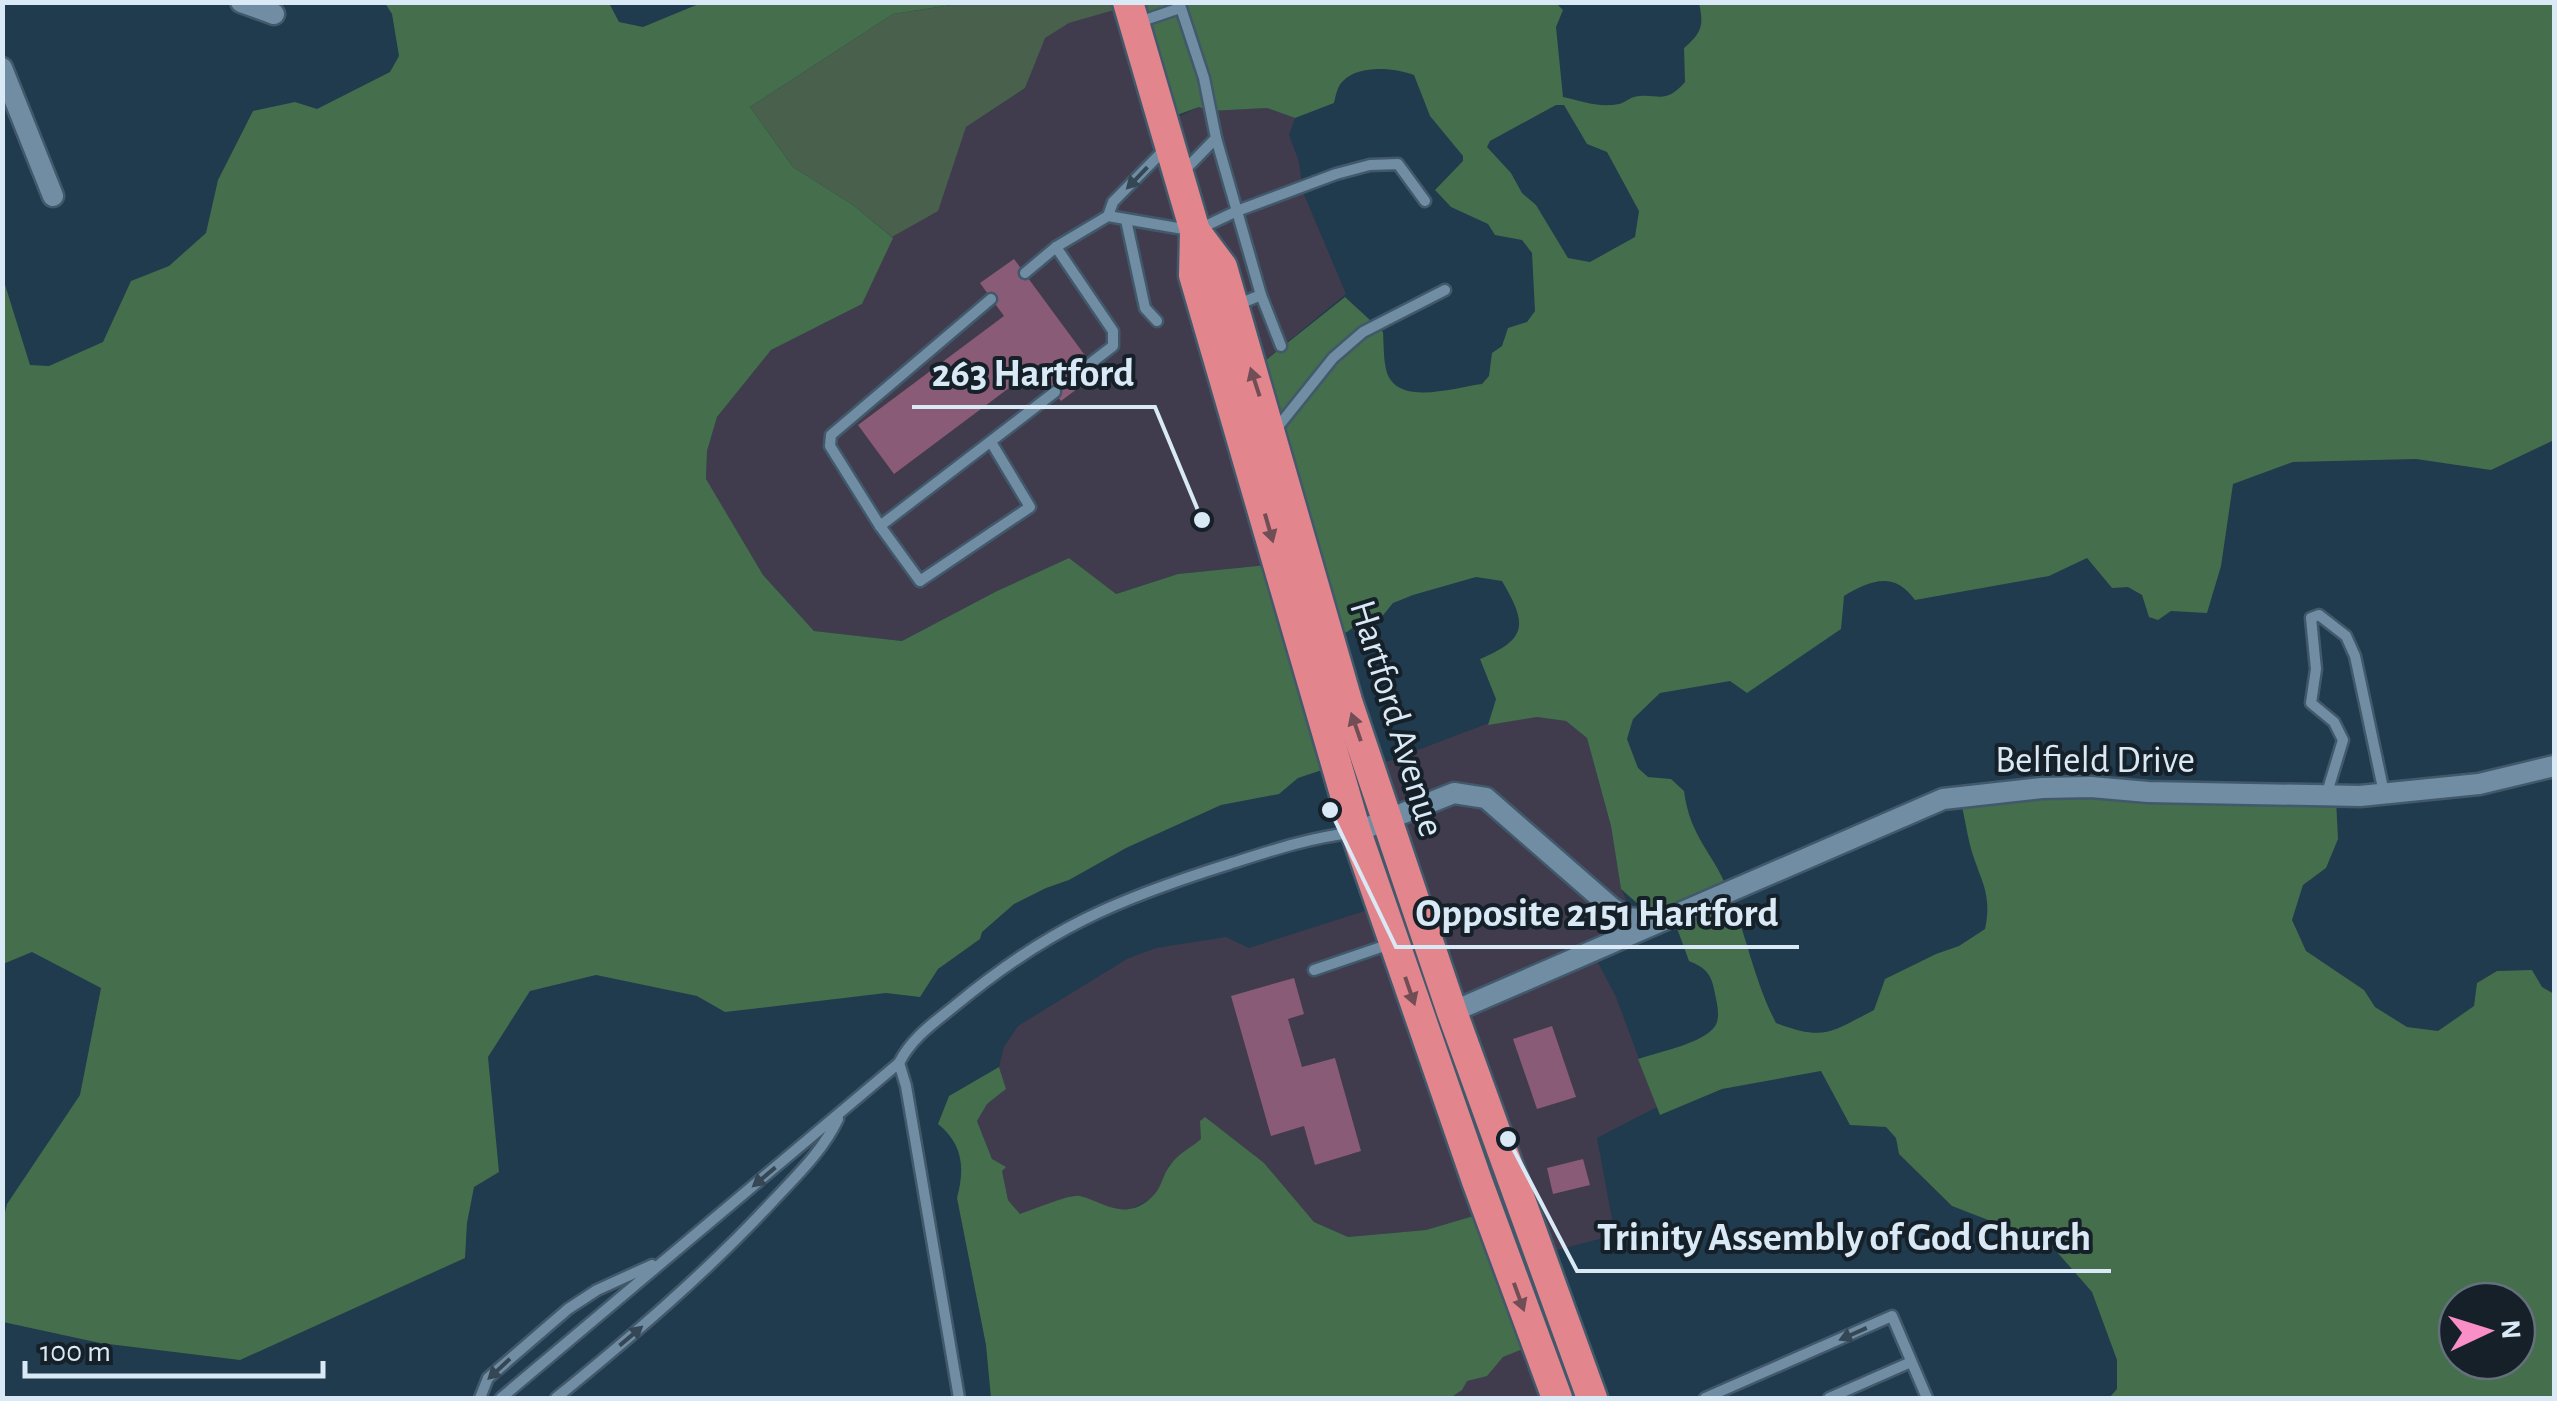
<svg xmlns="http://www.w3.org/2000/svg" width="2557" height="1401" font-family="'Alegreya Sans',sans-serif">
	<rect width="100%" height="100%" fill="#203a4e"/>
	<g fill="#413c4d">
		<polygon points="1120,8 1180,116 1199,107 1211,111 1267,108 1295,118 1289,135 1299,162 1303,192 1346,294 1241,380 1286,563 1178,574 1115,594 1069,558 997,591 902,641 814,631 763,575 706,480 707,451 717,417 771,350 862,304 892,237 938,210 966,127 1025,88 1044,38 1069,23"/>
		<polygon points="1536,717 1566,721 1587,738 1611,826 1621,889 1640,929 1594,955 1616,997 1657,1107 1597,1138 1615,1235 1517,1260 1496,1209 1426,1230 1348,1237 1314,1222 1264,1163 1200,1121 1202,1139 1169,1165 1164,1181 1152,1198 1132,1209 1108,1209 1081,1196 1069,1197 1020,1214 1008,1200 1002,1171 992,1159 977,1121 987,1104 1006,1089 999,1067 1004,1047 1018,1026 1127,959 1156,948 1226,937 1249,948 1374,908 1395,894 1355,774 1489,723"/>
		<polygon points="1537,1343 1566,1398 1450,1398 1467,1381 1487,1375 1503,1357"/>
	</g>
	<polygon fill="#48604c" points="1122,2 1121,8 1069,23 1045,38 1025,88 966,127 938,211 892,237 853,205 793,167 750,107 893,14 964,3"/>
	<g fill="#446e4c" fill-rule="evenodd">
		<path d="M385,3H609L619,22L643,27L701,3H964L893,14L750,107L793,167L853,205L893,238L862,304L771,350L717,417L707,451L706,479L763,575L814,631L902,641L997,591L1069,558L1116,594L1178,574L1286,563L1241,380L1345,297L1383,332C1384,346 1383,368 1390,379C1406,404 1457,387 1482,384L1489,376L1492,353L1502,346L1508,328L1527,322L1535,311L1532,253L1522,240L1495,235L1488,224L1451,207L1435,190L1463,161V156L1430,116L1414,75C1396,68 1359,64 1343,81C1337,87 1336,95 1334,103L1295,118L1267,108L1210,111L1199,107L1158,122L1122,3H1556L1563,10L1556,27L1563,97C1582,101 1598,108 1619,104C1624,103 1628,99 1634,97C1658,92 1664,106 1685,82L1684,48C1702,33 1704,25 1699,3H2554V440L2491,470L2416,459L2293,462L2233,484L2221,566L2207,613L2171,611L2158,620L2149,617L2142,595L2128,587L2112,588L2087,558L2049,576L1915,600C1894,571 1871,580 1844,596L1841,629L1747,693L1730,681L1660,693L1633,719L1627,739L1638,768L1648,777L1671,779L1684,791C1690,837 1712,851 1728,890C1747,936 1753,978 1776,1023C1825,1041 1829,1033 1874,1010L1885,979L1936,954L1959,946L1985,929C1993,892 1979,879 1970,845C1966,829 1964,813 1960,798L2039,794L2336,799L2338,839L2326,868L2303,885L2292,920L2306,951L2364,990L2375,1007L2407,1027L2438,1031L2474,1006L2477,983L2497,971L2532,970L2542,987L2554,994V1398H2109L2117,1389V1360L2092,1292L2050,1244L1952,1206L1899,1154L1896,1138L1886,1127L1850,1125L1821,1071L1722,1089L1660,1115L1638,1059C1658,1052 1711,1042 1717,1022C1720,1012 1716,1000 1714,989C1711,973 1704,967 1689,961L1674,920L1647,912L1621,889L1611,826L1587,738L1566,721L1537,717L1488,725L1496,699L1480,659C1527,639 1528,625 1502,581L1476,577L1413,595L1393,603L1380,619L1356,625L1347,632L1319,641L1348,752L1319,771L1298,778L1279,794L1221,805L1126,848L1069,880L1046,888L1014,904L982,932L980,939L938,969L920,997L886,993L725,1012L697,996L596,975L530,991L488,1057L499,1172L474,1187L467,1223L465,1258L240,1360L100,1343L3,1322V1220L7,1204L80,1095L101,988L32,952L3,964L2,275L30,365L49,366L103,342L131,281L169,266L206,233L218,180L253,111L295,102L317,109L390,72L399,56L392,14ZM1556,105H1564L1587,144L1607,152L1639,211L1635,237L1590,262L1568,258L1536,205L1522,193L1511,173L1487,147L1490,141ZM2457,1301H2517V1361H2457Z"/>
		<path d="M999,1067L1006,1089L987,1104L977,1121L992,1159L1006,1167L1002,1171L1008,1200L1020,1214C1033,1210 1069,1194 1080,1196C1106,1203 1125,1222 1152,1197C1162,1188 1163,1173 1171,1164C1178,1154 1192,1147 1201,1139L1200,1121L1205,1117L1264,1163L1314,1222L1348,1237L1426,1230L1497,1209L1543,1341L1503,1357L1487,1376L1467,1381L1462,1390L1450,1398H991L986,1345L957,1198C965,1168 963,1144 938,1124L949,1096Z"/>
	</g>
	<g fill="#8a5b76">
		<polygon points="1014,259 1098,373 1061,401 1037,367 894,474 858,425 1004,316 980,283"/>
		<polygon points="1294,978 1304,1014 1288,1019 1302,1067 1335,1058 1361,1151 1315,1165 1304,1126 1271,1136 1231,996"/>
		<polygon points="1552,1026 1576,1097 1537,1109 1513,1039"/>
		<polygon points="1583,1159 1590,1185 1553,1194 1547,1168"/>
	</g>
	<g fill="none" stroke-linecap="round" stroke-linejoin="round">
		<defs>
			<g id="lane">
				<polyline points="1179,2 1204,78 1216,138 1184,171"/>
				<polyline points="1139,22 1180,8"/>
				<polyline points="1216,138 1261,295 1239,304"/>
				<polyline points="1108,216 1195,231 1237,211 1336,174 1370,165 1398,164 1425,201"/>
				<polyline points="1126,220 1145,308 1157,321"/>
				<polyline points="1056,247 1113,331 1113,346 1091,363"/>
				<polyline points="1025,273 1056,247 1108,216 1113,202 1164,150"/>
				<polyline points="1261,295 1281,346"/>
				<polyline points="991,299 831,435 830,446 880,526 1055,392"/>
				<polyline points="1273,433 1333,358 1363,332 1445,290"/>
				<polyline points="880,526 920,581 1030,507 991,442"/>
				<polyline points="2326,796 2343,740 2334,722 2311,703 2316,669 2311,618 2319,615 2346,636 2355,656 2384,793"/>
				<polyline points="1314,970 1393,943"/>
				<path d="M899,1063C912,1037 935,1022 957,1004C1048,929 1115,900 1226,865C1267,852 1307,838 1351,833"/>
				<polyline points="480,1398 488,1378 568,1309 597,1290 652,1265"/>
				<polyline points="501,1398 899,1063 906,1086 959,1398"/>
				<path d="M556,1398C631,1337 705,1274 772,1202C796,1176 822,1152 838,1119"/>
				<polyline points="1705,1398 1892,1316 1927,1398"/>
				<polyline points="1829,1398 1911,1362"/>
			</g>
			<g id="street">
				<polyline points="241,2 274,14"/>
				<polyline points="2,68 53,196"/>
				<polyline points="1356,832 1454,793 1486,798 1612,908 1629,918 1657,921"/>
				<polyline points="1452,1012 1943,799 2042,788 2091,787 2148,792 2360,796 2479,784 2554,766"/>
			</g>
			<g id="highway">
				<polyline points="1128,2 1195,231 1194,275 1356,832 1477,1181 1557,1398"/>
				<polyline points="1195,231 1222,267 1347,701 1452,1012 1592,1398"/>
			</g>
		</defs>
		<use href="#lane" stroke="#41596a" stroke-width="15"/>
		<use href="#street" stroke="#41596a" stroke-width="25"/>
		<use href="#highway" stroke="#41596a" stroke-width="35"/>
		<use href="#lane" stroke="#708da4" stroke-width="10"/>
		<use href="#street" stroke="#708da4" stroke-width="20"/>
		<use href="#highway" stroke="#e2858d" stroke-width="30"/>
	</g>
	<defs><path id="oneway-solid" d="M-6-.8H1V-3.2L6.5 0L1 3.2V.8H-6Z" transform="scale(2.5)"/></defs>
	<g fill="#354654">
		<use href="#oneway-solid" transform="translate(1137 178) rotate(134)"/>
		<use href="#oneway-solid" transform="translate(764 1177) rotate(140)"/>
		<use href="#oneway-solid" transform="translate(1853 1334) rotate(156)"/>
		<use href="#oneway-solid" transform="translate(631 1336) rotate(-40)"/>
		<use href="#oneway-solid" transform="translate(499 1369) rotate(137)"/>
	</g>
	<g fill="#714d56">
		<use href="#oneway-solid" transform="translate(1255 382) rotate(-108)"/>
		<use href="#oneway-solid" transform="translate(1269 528) rotate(74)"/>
		<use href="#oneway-solid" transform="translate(1356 727) rotate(-109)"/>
		<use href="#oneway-solid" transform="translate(1410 991) rotate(71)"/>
		<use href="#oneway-solid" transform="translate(1519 1297) rotate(70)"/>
	</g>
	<g text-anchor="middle" stroke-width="8" stroke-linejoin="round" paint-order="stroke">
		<g font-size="38" fill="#dae9f6" stroke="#152029">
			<text transform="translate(1398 718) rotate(73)" y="13">Hartford Avenue</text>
			<text x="2095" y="772">Belfield Drive</text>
		</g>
	</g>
	<path fill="none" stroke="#dae9f6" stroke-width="4" d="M1202 520L1155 407H912M1330 810L1396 947H1799M1508 1139L1577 1271H2111"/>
	<g fill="#dae9f6" stroke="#152029" stroke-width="4">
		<circle cx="1202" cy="520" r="10"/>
		<circle cx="1330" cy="810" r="10"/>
		<circle cx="1508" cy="1139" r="10"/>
	</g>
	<g font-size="40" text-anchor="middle" font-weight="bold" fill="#dae9f6" stroke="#152029" stroke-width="8" stroke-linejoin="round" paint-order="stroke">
		<text x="1033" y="386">263 Hartford</text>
		<text x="1597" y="926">Opposite 2151 Hartford</text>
		<text x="1844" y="1250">Trinity Assembly of God Church</text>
	</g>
	<rect width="2557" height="1401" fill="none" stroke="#dae9f6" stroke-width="10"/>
	<g transform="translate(2487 1331) rotate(86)"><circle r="48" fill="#152029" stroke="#64707b" stroke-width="2.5"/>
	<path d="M0-8L18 38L0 25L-18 38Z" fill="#fa8fc7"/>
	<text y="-15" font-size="28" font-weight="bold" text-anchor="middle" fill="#dae9f6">N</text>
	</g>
	<path d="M25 1361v15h298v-15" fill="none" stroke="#dae9f6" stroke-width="5"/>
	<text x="40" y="1361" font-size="30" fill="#dae9f6" stroke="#152029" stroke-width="8" paint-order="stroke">100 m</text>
</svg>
